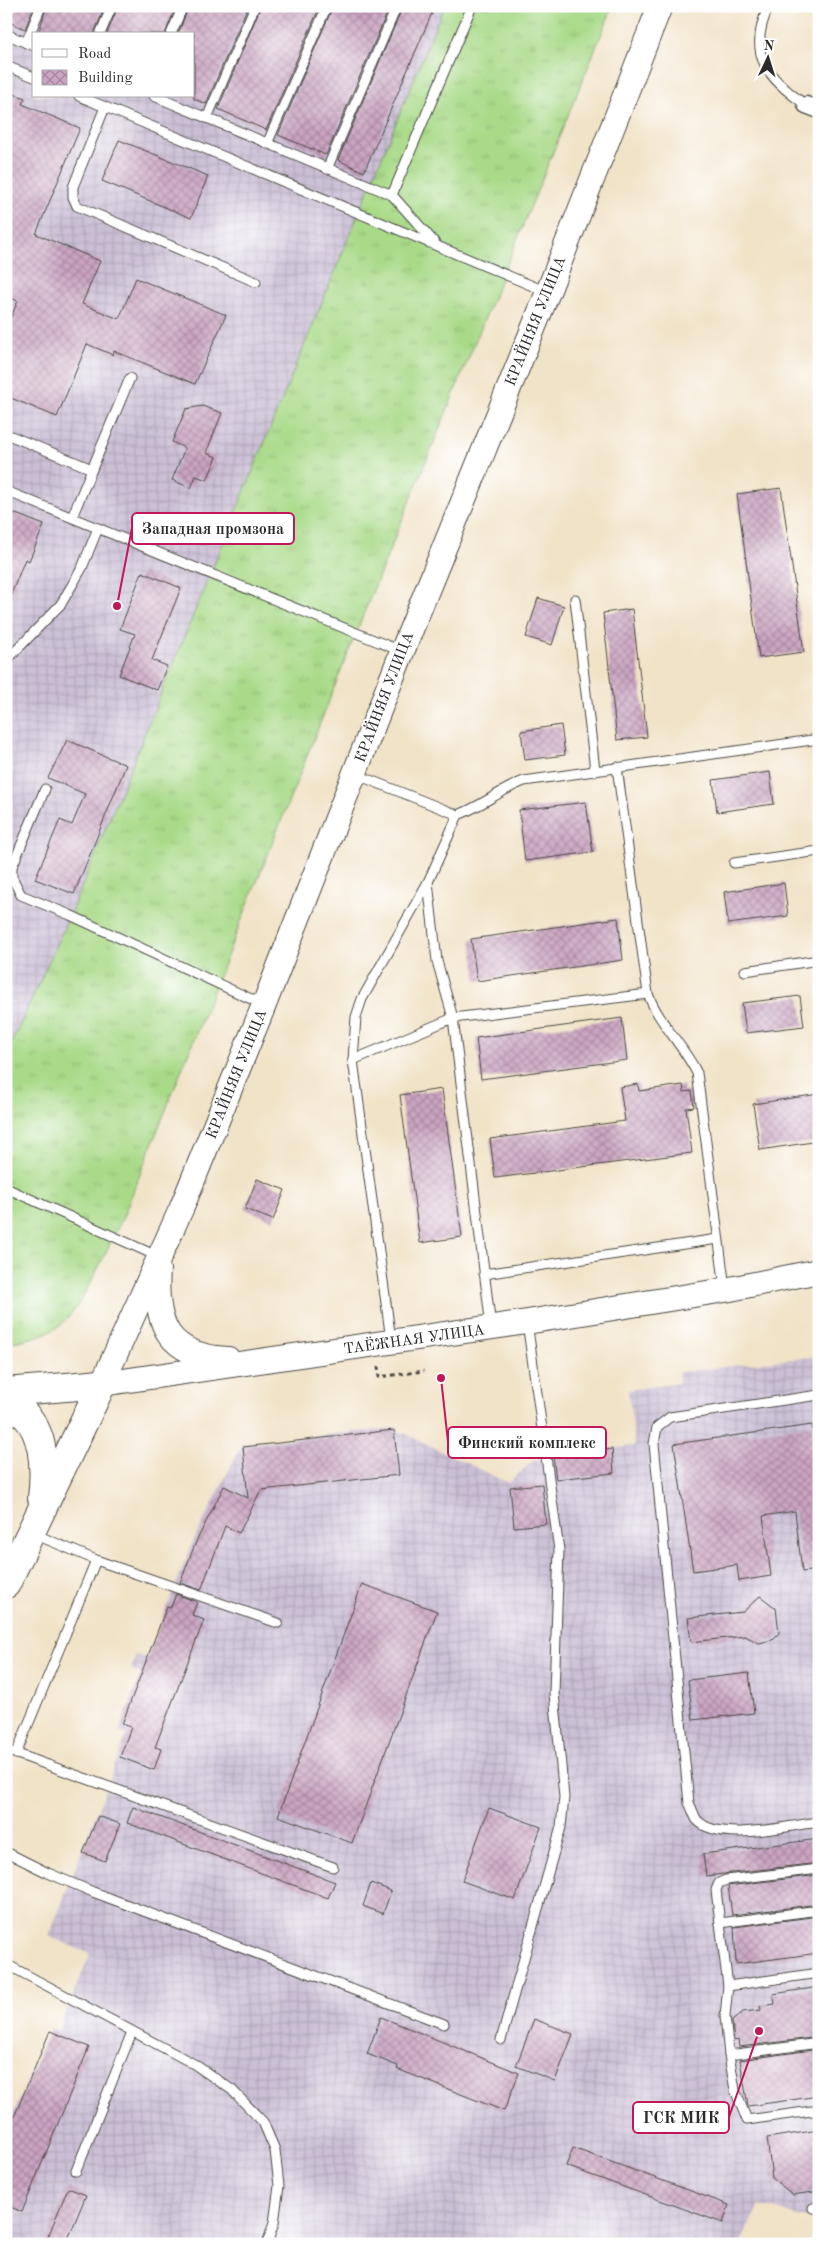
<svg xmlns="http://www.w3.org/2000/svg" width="825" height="2250" font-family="'Old Standard TT',serif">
	<defs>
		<pattern id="industrial-grid" width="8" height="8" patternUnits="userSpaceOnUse" patternTransform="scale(1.25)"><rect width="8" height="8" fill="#cbbfd5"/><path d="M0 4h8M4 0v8" fill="none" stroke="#aea4b7"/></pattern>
		<pattern id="grass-tufts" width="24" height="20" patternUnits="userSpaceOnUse" patternTransform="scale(1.25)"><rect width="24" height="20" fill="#a9da88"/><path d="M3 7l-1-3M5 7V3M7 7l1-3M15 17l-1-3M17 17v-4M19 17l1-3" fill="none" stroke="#92bb76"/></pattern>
		<pattern id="building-cross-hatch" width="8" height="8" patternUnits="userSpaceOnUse" patternTransform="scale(1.25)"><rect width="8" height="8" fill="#cba4c1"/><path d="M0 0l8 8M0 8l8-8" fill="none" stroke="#a5869d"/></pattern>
	</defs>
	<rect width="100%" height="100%" fill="#fff"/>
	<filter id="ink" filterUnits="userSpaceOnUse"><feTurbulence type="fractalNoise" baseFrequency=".02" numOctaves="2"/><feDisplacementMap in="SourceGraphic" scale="10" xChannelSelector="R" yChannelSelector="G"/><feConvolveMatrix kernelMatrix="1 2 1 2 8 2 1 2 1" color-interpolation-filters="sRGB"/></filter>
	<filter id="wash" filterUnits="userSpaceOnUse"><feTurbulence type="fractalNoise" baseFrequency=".0096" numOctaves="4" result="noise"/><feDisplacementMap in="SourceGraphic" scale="20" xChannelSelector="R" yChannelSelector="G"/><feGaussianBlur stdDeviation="1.12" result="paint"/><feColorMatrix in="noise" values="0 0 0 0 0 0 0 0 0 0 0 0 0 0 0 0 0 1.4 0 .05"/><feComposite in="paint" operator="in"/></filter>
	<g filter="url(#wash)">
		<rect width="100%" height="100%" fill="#f1e3c8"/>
		<g fill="url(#industrial-grid)" fill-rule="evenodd">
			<path d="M6,6H487L6,1116ZM34,34H194V96H34Z"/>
			<polygon points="819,1356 819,2219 813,2220 759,2205 740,2244 6,2244 6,2131 50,2028 58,2031 90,1954 49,1936 127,1734 119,1731 141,1674 131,1669 136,1655 147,1658 192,1544 242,1444 393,1428 508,1483 533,1461 552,1459 551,1455 635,1446 628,1390 679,1383 679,1372"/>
		</g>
		<path fill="url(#grass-tufts)" stroke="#6a825a" d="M444,6H613L370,598L123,1217C110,1242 80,1314 58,1327C41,1337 25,1340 6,1343V1055L70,915Z"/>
		<g id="blocks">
			<g fill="url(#building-cross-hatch)">
				<polygon points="6,6 34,6 25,29 6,21"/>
				<polygon points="47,6 105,6 94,34 38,34"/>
				<polygon points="118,6 176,6 165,34 107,34"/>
				<polygon points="189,6 248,6 206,104 194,99 194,34 178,34"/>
				<polygon points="261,6 320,6 266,130 218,109"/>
				<polygon points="333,6 390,6 326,155 278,135"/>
				<polygon points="403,6 435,6 364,172 338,160"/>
				<polygon points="6,91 25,98 22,104 80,128 36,234 100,261 82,304 119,319 136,278 226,315 195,384 114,351 113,355 87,344 57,417 6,396 6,328 18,301 6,296"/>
				<polygon points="119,140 208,176 191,218 102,181"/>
				<polygon points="202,406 222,413 206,453 217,457 207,480 196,476 191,488 172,480 185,448 172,442 186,409"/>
				<polygon points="781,488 804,652 759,658 737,494"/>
				<polygon points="6,510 44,525 29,561 25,559 7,605"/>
				<polygon points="142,572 181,588 152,660 167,666 157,690 119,675 135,634 120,629"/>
				<polygon points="538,598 564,606 552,645 526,637"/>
				<polygon points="632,609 647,737 617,740 603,613"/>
				<polygon points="561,725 565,755 525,760 521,731"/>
				<polygon points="67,740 126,765 74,894 35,879 60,820 72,825 85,794 48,778"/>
				<polygon points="770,772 774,804 717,812 713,780"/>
				<polygon points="586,802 593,852 525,861 519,810"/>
				<polygon points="784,883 788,916 728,924 724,892"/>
				<polygon points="618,918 623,960 477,981 471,939"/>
				<polygon points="800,996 804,1026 746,1033 742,1003"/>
				<polygon points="622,1018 627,1060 481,1079 476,1038"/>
				<polygon points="638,1084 639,1091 683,1085 684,1092 692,1091 694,1107 686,1108 692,1153 495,1178 490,1139 625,1121 620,1087"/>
				<polygon points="442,1089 462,1237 420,1243 400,1095"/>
				<polygon points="819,1094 819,1141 760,1150 753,1104"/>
				<polygon points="257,1179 285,1190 273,1220 245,1209"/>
				<polygon points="812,1425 819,1471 819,1508 815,1508 819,1542 819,1570 802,1572 795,1511 763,1516 771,1576 739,1581 737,1565 693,1571 674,1444"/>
				<polygon points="394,1430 399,1475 261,1490 239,1533 225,1526 201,1590 180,1583 195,1544 224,1486 248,1498 243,1447"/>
				<polygon points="612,1449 614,1473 556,1479 553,1456"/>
				<polygon points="542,1484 546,1524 514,1527 510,1487"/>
				<polygon points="362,1584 437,1611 352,1843 278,1816"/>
				<polygon points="176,1594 197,1602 192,1615 204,1620 155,1747 161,1749 154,1770 120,1757 131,1727 122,1724 167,1606 171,1607"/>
				<polygon points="760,1596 776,1608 779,1633 772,1640 759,1643 745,1636 691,1642 688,1618 743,1612"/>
				<polygon points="749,1673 754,1713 693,1720 688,1680"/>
				<polygon points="133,1807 335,1882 328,1898 127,1823"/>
				<polygon points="489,1808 541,1827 515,1900 462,1881"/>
				<polygon points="98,1816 120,1824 105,1861 83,1853"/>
				<polygon points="819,1839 819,1863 706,1876 703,1854"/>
				<polygon points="819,1875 819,1904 732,1915 728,1886"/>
				<polygon points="371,1883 391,1891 383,1914 363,1906"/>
				<polygon points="819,1916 819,1953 736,1964 734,1927"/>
				<polygon points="819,1987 819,2037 739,2047 738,2040 734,2041 732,2021 743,2012 761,2010 760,2006 775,2004 773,1994"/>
				<polygon points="381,2017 519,2073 504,2111 397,2069 398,2066 367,2054"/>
				<polygon points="534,2019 573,2034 555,2081 516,2066"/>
				<polygon points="50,2031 89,2047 22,2212 6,2205 6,2136"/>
				<polygon points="819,2049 819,2096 748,2106 740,2060"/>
				<polygon points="819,2130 819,2191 793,2195 772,2178 767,2138"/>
				<polygon points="573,2148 729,2205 723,2223 566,2166"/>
				<polygon points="68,2188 86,2195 66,2244 45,2244"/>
			</g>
		</g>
	</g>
	<g filter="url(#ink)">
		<use href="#blocks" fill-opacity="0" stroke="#494743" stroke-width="1"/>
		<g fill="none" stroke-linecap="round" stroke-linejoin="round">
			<defs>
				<g id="lane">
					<path d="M769,6C746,54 767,78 806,105"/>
					<polyline points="6,34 34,46"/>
					<polyline points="100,34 112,6"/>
					<polyline points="171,34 183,6"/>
					<polyline points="26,43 41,6"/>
					<polyline points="6,66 34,77"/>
					<polyline points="79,96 547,292"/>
					<polyline points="154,96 392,195 435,243"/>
					<polyline points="105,107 73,187 73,197 77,206 256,282"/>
					<polyline points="207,118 255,6"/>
					<polyline points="267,144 327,6"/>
					<polyline points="327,169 397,6"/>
					<polyline points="392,195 472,6"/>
					<polyline points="6,434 92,469"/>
					<polyline points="6,491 401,651"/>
					<polyline points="72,517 130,378"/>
					<polyline points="575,599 595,770"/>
					<polyline points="6,661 61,604 82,568 98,528"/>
					<path d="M617,767L648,994C659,1023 683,1045 697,1073L725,1288"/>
					<path d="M355,774L458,815C482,806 500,790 524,781L819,739"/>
					<polyline points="45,789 12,867 12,877 21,895 70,915 264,1005"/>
					<polyline points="458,815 428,882 437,961 453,1018 491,1327"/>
					<polyline points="734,863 819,851"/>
					<polyline points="745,971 819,960"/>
					<polyline points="353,1060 356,1017 362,999 428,882"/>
					<polyline points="6,1188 159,1257"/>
					<polyline points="484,1274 718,1239"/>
					<polyline points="391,1340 353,1060 453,1018 648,994"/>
					<path d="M819,1395L670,1417L657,1427L654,1444L689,1803C692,1808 694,1816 697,1820C719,1844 790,1825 819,1822"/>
					<polyline points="34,1534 96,1560 278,1623"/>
					<polyline points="6,1750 333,1867"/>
					<polyline points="16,1754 96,1560"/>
					<polyline points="6,1852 48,1873 93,1892 444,2024"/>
					<polyline points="819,1869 726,1880 719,1883 716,1890 720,1923 819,1910"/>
					<polyline points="720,1923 728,1986 725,2016 729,2055 735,2090 747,2120 819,2110"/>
					<polyline points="6,1964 194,2064 232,2090 263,2122 275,2150 279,2186 274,2223 267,2244"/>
					<polyline points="728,1986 819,1973"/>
					<polyline points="501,2040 561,1827 564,1797 554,1693 559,1550 527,1322"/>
					<polyline points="729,2055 819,2043"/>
					<polyline points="76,2171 132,2032"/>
					<polyline points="813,2208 819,2207"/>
				</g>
				<polyline id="street" points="806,105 819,110"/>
				<g id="secondary">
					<path d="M158,1269C154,1325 168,1356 228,1359"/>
					<polyline points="102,1384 182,1207 264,1005 402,652 548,292 660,6"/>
					<polyline points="102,1384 527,1322 725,1290 819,1271"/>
				</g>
				<g id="highway">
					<polyline points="6,1392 102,1384"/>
					<path d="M6,1403C45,1417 46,1463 42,1498"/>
					<polyline points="6,1584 102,1384"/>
				</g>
			</defs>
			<use href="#lane" stroke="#494743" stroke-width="11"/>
			<use href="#street" stroke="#494743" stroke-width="19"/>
			<use href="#secondary" stroke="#494743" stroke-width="26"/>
			<use href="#highway" stroke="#494743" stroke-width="30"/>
			<polyline stroke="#494743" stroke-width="3" stroke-dasharray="4 4" stroke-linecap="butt" points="378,1366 379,1377 424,1371"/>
			<use href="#lane" stroke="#fff" stroke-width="9"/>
			<use href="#street" stroke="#fff" stroke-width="16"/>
			<use href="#secondary" stroke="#fff" stroke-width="24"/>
			<use href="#highway" stroke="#fff" stroke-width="28"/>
		</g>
	</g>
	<g text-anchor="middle" stroke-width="4" stroke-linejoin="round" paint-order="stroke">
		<g font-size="15" fill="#2b2b2b" stroke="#fff">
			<text transform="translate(535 321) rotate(-68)" y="5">КРАЙНЯЯ УЛИЦА</text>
			<text transform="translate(384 697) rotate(-69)" y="5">КРАЙНЯЯ УЛИЦА</text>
			<text transform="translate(236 1074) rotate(-68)" y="5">КРАЙНЯЯ УЛИЦА</text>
			<text transform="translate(414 1339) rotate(-8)" y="5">ТАЁЖНАЯ УЛИЦА</text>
		</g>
	</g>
	<path fill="none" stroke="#c2185b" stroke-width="2" d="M117 606L132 528M441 1378L448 1442M759 2031L729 2117"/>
	<g fill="#c2185b" stroke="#fff" stroke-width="2">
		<circle cx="117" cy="606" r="5"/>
		<circle cx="441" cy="1378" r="5"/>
		<circle cx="759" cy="2031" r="5"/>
	</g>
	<g fill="#fff" stroke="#c2185b" stroke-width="2">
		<rect x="132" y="513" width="162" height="31" rx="5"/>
		<rect x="448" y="1427" width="158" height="31" rx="5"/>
		<rect x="633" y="2102" width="96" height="31" rx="5"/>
	</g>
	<g font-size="16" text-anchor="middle" font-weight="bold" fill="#2b2b2b">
		<text x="213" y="534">Западная промзона</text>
		<text x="527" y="1448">Финский комплекс</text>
		<text x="681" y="2123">ГСК МИК</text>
	</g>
	<rect width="825" height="2250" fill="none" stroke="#fff" stroke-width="25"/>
	<rect x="32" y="32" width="162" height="65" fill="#ffffff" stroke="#aaaaaa"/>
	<rect x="42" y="49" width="25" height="8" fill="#ffffff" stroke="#aaaaaa"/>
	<text x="78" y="58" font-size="15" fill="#2b2b2b">Road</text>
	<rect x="42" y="70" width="25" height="15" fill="url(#building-cross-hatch)" stroke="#aaaaaa"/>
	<text x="78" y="82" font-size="15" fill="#2b2b2b">Building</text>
	<g transform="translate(768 58) rotate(4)" stroke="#ffffff" stroke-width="4" paint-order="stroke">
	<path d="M0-4L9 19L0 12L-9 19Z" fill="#2b2b2b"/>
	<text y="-8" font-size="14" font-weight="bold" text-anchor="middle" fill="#2b2b2b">N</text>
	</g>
</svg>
